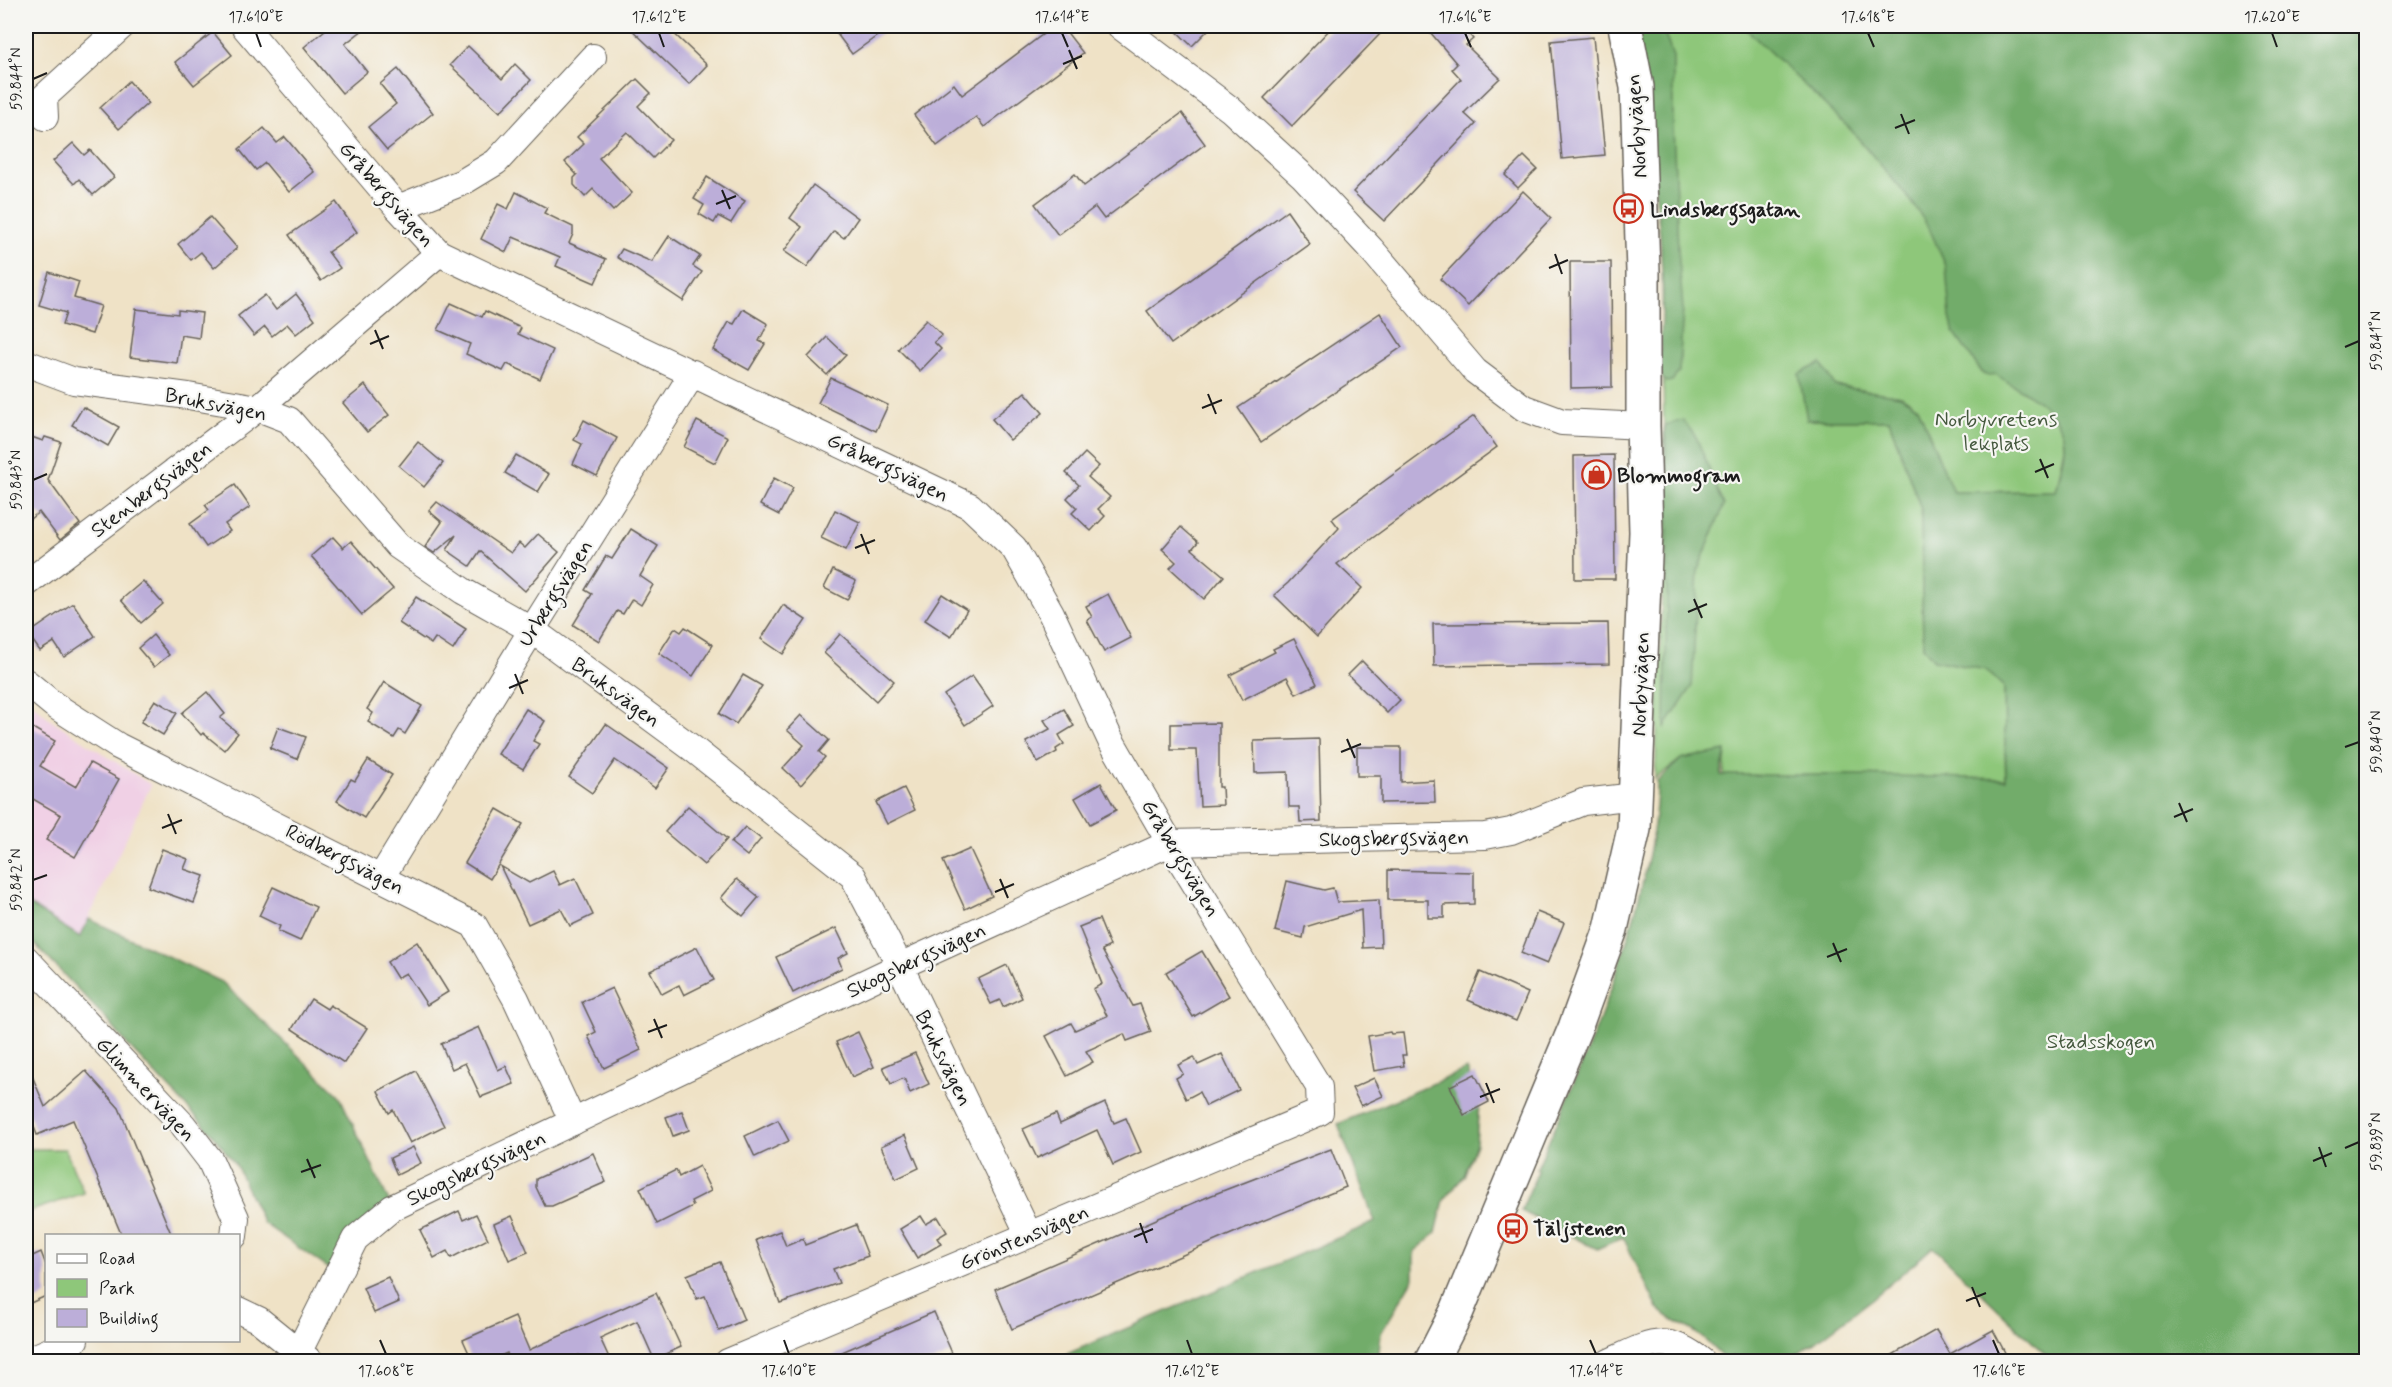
<svg xmlns="http://www.w3.org/2000/svg" width="2392" height="1387" font-family="Mynerve,sans-serif">
	<rect width="100%" height="100%" fill="#f6f6f2"/>
	<filter id="ink" filterUnits="userSpaceOnUse"><feTurbulence type="fractalNoise" baseFrequency=".0167" numOctaves="2"/><feDisplacementMap in="SourceGraphic" scale="12" xChannelSelector="R" yChannelSelector="G"/><feConvolveMatrix kernelMatrix="1 2 1 2 8 2 1 2 1" color-interpolation-filters="sRGB"/></filter>
	<filter id="wash" filterUnits="userSpaceOnUse"><feTurbulence type="fractalNoise" baseFrequency=".008" numOctaves="4" result="noise"/><feDisplacementMap in="SourceGraphic" scale="24" xChannelSelector="R" yChannelSelector="G"/><feGaussianBlur stdDeviation="1.35" result="paint"/><feColorMatrix in="noise" values="0 0 0 0 0 0 0 0 0 0 0 0 0 0 0 0 0 1.4 0 .05"/><feComposite in="paint" operator="in"/></filter>
	<g filter="url(#wash)">
		<rect width="100%" height="100%" fill="#efe2c6"/>
		<polygon fill="#f0d0e5" points="26,698 50,719 151,785 80,937 26,903"/>
		<g fill="#8ec77a" stroke="#55724b" stroke-width="1.5">
			<polygon points="1644,26 1768,26 1936,217 2031,373 2062,405 2065,448 2056,491 1952,492 1918,407 1901,396 1835,386 1807,420 1889,420 1921,509 1923,646 1934,660 1986,670 2004,687 2006,794 1723,784 1726,752 1681,759 1655,779 1665,529 1662,270 1656,85"/>
			<polygon points="26,1149 65,1149 84,1193 31,1211 26,1209"/>
		</g>
		<g fill="#72ac6a" stroke="#476443" stroke-width="1.5">
			<polygon points="1637,26 1662,26 1673,57 1673,124 1678,249 1683,309 1679,372 1672,381 1666,382 1662,378 1660,363 1663,292 1660,234"/>
			<path d="M1743,26H2366V1361H2052L1933,1247L1872,1299L1814,1343L1785,1361H1735L1732,1356L1725,1360L1705,1340L1692,1330L1674,1321L1658,1309L1623,1237L1597,1249L1521,1211L1538,1171L1537,1168C1578,1075 1620,981 1643,881C1651,848 1657,817 1657,782L1681,759L1726,751L1721,775H1857L2006,779L2004,687L1986,670L1934,660L1923,646L1921,509L1889,420H1807L1799,374L1821,363L1835,386L1901,396L1918,407L1953,492L2056,491C2060,474 2068,452 2064,435C2055,405 2019,390 1995,374L1989,376L1983,374L1954,333L1950,317L1946,266L1929,228L1912,202L1851,130Z"/>
			<polygon points="1683,420 1696,437 1724,505 1698,570 1692,687 1665,727 1668,499 1665,425"/>
			<polygon points="26,903 80,937 89,919 222,982 339,1095 392,1208 338,1275 263,1223 236,1165 209,1130 131,1049 108,1021 26,935"/>
			<polygon points="1467,1069 1479,1103 1476,1144 1464,1176 1444,1200 1436,1233 1414,1252 1414,1278 1381,1333 1378,1361 1067,1362 1062,1356 1375,1222 1338,1124"/>
		</g>
		<g id="blocks">
			<g fill="#bcaed9">
				<polygon points="330,26 368,26 345,44 367,72 342,93 304,47"/>
				<polygon points="628,26 666,26 707,65 689,84"/>
				<polygon points="831,26 891,26 852,54"/>
				<polygon points="1054,26 1062,26 1083,53 984,127 976,117 937,146 914,115 954,84 962,95"/>
				<polygon points="1171,26 1212,26 1192,46"/>
				<polygon points="1333,26 1371,26 1380,34 1292,126 1264,98"/>
				<polygon points="1425,26 1462,26 1473,39 1466,45 1500,78 1464,113 1476,124 1384,221 1353,192 1461,79 1452,69 1457,64"/>
				<polygon points="213,32 232,55 194,85 175,62"/>
				<polygon points="1593,37 1605,155 1562,159 1551,41"/>
				<polygon points="468,46 502,79 515,64 531,80 500,112 450,65"/>
				<polygon points="398,69 433,113 387,150 368,127 396,104 380,84"/>
				<polygon points="637,79 651,93 638,106 671,140 653,158 627,132 599,158 632,193 613,211 593,189 585,197 574,185 574,178 577,175 565,162 584,144 577,137"/>
				<polygon points="129,81 148,103 119,129 100,108"/>
				<polygon points="1182,113 1205,144 1104,219 1095,207 1058,235 1035,204 1075,174 1084,186"/>
				<polygon points="264,128 277,143 285,137 314,172 289,192 265,163 256,170 239,149"/>
				<polygon points="73,143 84,155 90,150 114,177 93,195 79,179 74,184 53,161"/>
				<polygon points="1524,156 1537,169 1518,188 1505,175"/>
				<polygon points="707,177 745,201 731,223 718,216 714,223 699,214 704,205 694,199"/>
				<polygon points="813,185 858,218 844,238 834,231 807,267 784,251 802,227 790,218"/>
				<polygon points="1523,191 1551,218 1468,306 1440,279"/>
				<polygon points="516,192 547,208 544,213 573,227 573,234 569,243 606,259 595,283 556,266 560,257 513,237 506,252 481,239 498,204 508,209"/>
				<polygon points="336,202 357,232 328,252 340,268 321,281 289,235"/>
				<polygon points="1287,211 1310,244 1171,344 1147,311"/>
				<polygon points="210,217 237,248 214,268 201,252 191,260 178,244"/>
				<polygon points="669,236 700,256 693,266 702,272 683,301 617,257 622,249 652,262"/>
				<polygon points="1570,262 1611,262 1612,387 1571,388"/>
				<polygon points="49,272 79,282 74,298 101,306 92,334 62,325 66,313 39,305"/>
				<polygon points="296,294 315,319 296,334 287,324 272,336 265,327 254,336 238,316 265,295 276,310"/>
				<polygon points="451,303 482,317 485,311 521,328 518,334 553,350 540,379 507,364 503,371 466,354 470,344 438,330"/>
				<polygon points="136,309 178,314 178,310 202,313 199,338 181,335 177,363 130,357"/>
				<polygon points="743,309 768,324 759,341 765,344 749,370 713,350 729,322 734,324"/>
				<polygon points="1380,313 1402,347 1261,442 1238,408"/>
				<polygon points="926,320 942,335 934,342 941,349 920,371 898,349"/>
				<polygon points="827,337 846,355 827,375 808,357"/>
				<polygon points="831,378 888,405 876,431 818,403"/>
				<polygon points="365,385 389,415 367,432 343,403"/>
				<polygon points="1025,392 1043,413 1010,440 992,419"/>
				<polygon points="83,407 119,427 108,446 72,425"/>
				<polygon points="1474,416 1497,447 1337,564 1362,588 1317,637 1274,595 1288,583 1339,528 1332,519"/>
				<polygon points="584,420 617,438 597,476 573,464 582,444 574,440"/>
				<polygon points="697,421 728,437 715,463 684,447"/>
				<polygon points="26,435 43,441 45,437 61,442 48,480 80,524 60,540 39,512 26,522"/>
				<polygon points="418,442 443,463 424,487 399,466"/>
				<polygon points="1085,453 1099,466 1088,477 1110,497 1098,509 1105,516 1091,531 1072,513 1077,508 1067,498 1079,485 1066,473"/>
				<polygon points="516,455 549,474 538,492 505,473"/>
				<polygon points="1614,455 1615,579 1575,579 1574,456"/>
				<polygon points="774,478 793,488 779,515 760,505"/>
				<polygon points="235,485 250,507 225,524 230,531 206,547 190,524 209,510 205,505"/>
				<polygon points="437,502 511,553 519,543 525,548 538,534 559,552 525,591 480,551 470,566 447,550 456,535 434,553 425,547 442,522 429,511"/>
				<polygon points="835,510 860,522 846,550 821,538"/>
				<polygon points="1181,527 1198,542 1192,549 1224,576 1204,599 1170,568 1176,562 1162,549"/>
				<polygon points="631,529 658,546 640,576 653,585 641,605 632,599 623,614 617,611 599,641 573,625 592,594 585,590 606,556 612,559"/>
				<polygon points="333,537 343,548 351,541 393,589 362,615 311,556"/>
				<polygon points="833,570 856,581 847,600 824,588"/>
				<polygon points="143,581 163,604 141,623 121,600"/>
				<polygon points="942,594 967,610 951,637 925,620"/>
				<polygon points="1108,594 1131,638 1104,652 1087,620 1092,617 1086,606"/>
				<polygon points="416,597 466,629 453,650 435,638 431,644 399,623"/>
				<polygon points="73,603 95,636 64,657 54,642 40,651 28,634"/>
				<polygon points="783,605 806,620 783,654 761,639"/>
				<polygon points="1608,623 1609,664 1434,666 1433,624"/>
				<polygon points="685,627 713,645 693,676 659,653 675,628 681,632"/>
				<polygon points="840,634 894,681 876,701 824,653"/>
				<polygon points="153,635 169,655 154,667 138,648"/>
				<polygon points="1294,639 1317,684 1296,694 1287,677 1242,700 1230,675 1275,652 1273,649"/>
				<polygon points="1362,661 1400,700 1387,713 1348,675"/>
				<polygon points="743,675 762,686 736,724 719,714"/>
				<polygon points="972,676 993,706 965,725 944,695"/>
				<polygon points="384,682 422,706 405,734 399,730 394,738 368,722 373,713 367,709"/>
				<polygon points="207,692 225,714 220,718 238,733 224,750 203,733 201,735 182,713"/>
				<polygon points="155,700 177,713 163,735 141,722"/>
				<polygon points="526,709 545,721 533,741 539,744 523,769 498,754"/>
				<polygon points="1064,709 1074,726 1059,735 1064,744 1056,749 1057,752 1038,763 1026,742 1050,729 1044,720"/>
				<polygon points="801,715 829,740 819,752 825,757 801,785 783,768 804,745 787,730"/>
				<polygon points="1219,723 1219,787 1222,787 1223,805 1200,806 1197,750 1171,750 1171,724"/>
				<polygon points="26,724 55,741 40,766 76,787 90,763 119,779 75,857 46,840 61,815 26,795"/>
				<polygon points="606,724 669,768 655,788 615,760 592,793 569,777"/>
				<polygon points="278,727 306,737 297,759 270,748"/>
				<polygon points="1319,739 1321,821 1300,822 1299,807 1289,807 1288,772 1255,773 1254,741"/>
				<polygon points="1357,747 1401,747 1401,782 1434,780 1435,802 1381,803 1381,776 1357,776"/>
				<polygon points="368,760 392,775 364,818 337,801 351,779 355,781"/>
				<polygon points="1101,783 1116,810 1090,824 1075,798"/>
				<polygon points="904,788 915,810 887,824 876,802"/>
				<polygon points="688,806 727,839 704,865 665,832"/>
				<polygon points="497,809 523,824 490,879 465,863"/>
				<polygon points="745,827 761,839 747,856 731,843"/>
				<polygon points="162,849 188,859 184,869 204,876 194,903 148,887"/>
				<polygon points="970,849 992,896 965,909 943,861"/>
				<polygon points="500,866 529,883 553,871 560,885 575,878 593,915 570,926 561,909 528,924"/>
				<polygon points="1388,870 1474,872 1474,904 1444,905 1444,918 1428,918 1428,900 1388,900"/>
				<polygon points="737,879 759,897 743,916 721,898"/>
				<polygon points="1287,881 1324,890 1333,888 1337,902 1379,900 1381,947 1363,948 1361,910 1305,927 1303,938 1275,931"/>
				<polygon points="273,887 316,907 300,941 278,931 280,926 259,916"/>
				<polygon points="1537,912 1564,923 1547,964 1521,953"/>
				<polygon points="1099,919 1110,946 1102,950 1133,1006 1140,1004 1151,1032 1127,1041 1124,1034 1086,1051 1093,1062 1067,1076 1046,1036 1071,1023 1075,1030 1107,1016 1093,989 1102,984 1079,927"/>
				<polygon points="836,928 848,953 838,958 842,968 793,993 776,957"/>
				<polygon points="417,942 448,992 427,1005 406,973 397,978 387,962"/>
				<polygon points="697,947 714,980 684,995 679,985 662,994 650,971"/>
				<polygon points="1202,951 1229,996 1193,1017 1166,972"/>
				<polygon points="1007,965 1022,998 1003,1007 1000,1000 991,1004 978,979"/>
				<polygon points="1480,972 1528,993 1516,1021 1468,1000"/>
				<polygon points="612,988 641,1050 604,1068 588,1036 596,1032 582,1002"/>
				<polygon points="311,999 327,1009 330,1005 367,1028 344,1063 292,1029"/>
				<polygon points="479,1027 498,1070 506,1066 514,1084 481,1097 465,1063 452,1069 441,1044"/>
				<polygon points="858,1032 874,1067 852,1077 836,1042"/>
				<polygon points="1390,1032 1391,1034 1403,1033 1406,1055 1402,1055 1404,1066 1374,1071 1368,1036"/>
				<polygon points="915,1053 929,1084 910,1093 904,1078 891,1084 883,1067"/>
				<polygon points="1222,1054 1239,1090 1206,1106 1199,1092 1186,1099 1176,1078 1183,1074 1178,1065 1194,1057 1198,1065"/>
				<polygon points="26,1061 45,1107 86,1071 119,1108 172,1236 122,1236 73,1120 37,1135 26,1106"/>
				<polygon points="416,1071 444,1126 410,1143 393,1110 389,1113 378,1091"/>
				<polygon points="1475,1074 1489,1102 1464,1115 1450,1086"/>
				<polygon points="1374,1078 1383,1096 1361,1106 1352,1088"/>
				<polygon points="1105,1103 1114,1123 1126,1118 1141,1152 1113,1165 1097,1130 1037,1158 1023,1129 1056,1114 1060,1124"/>
				<polygon points="682,1111 689,1130 673,1136 666,1117"/>
				<polygon points="778,1120 789,1141 755,1157 745,1136"/>
				<polygon points="905,1135 919,1168 896,1179 881,1146"/>
				<polygon points="413,1147 421,1163 397,1175 390,1158"/>
				<polygon points="1331,1149 1346,1187 1245,1228 1012,1329 995,1289 1212,1195"/>
				<polygon points="593,1153 606,1182 552,1206 545,1206 536,1187 536,1179"/>
				<polygon points="699,1166 711,1191 691,1201 693,1206 657,1224 640,1188 676,1170 679,1177"/>
				<polygon points="459,1211 463,1220 476,1214 488,1239 451,1258 447,1251 434,1258 420,1230"/>
				<polygon points="512,1216 528,1252 509,1260 494,1224"/>
				<polygon points="921,1216 926,1224 938,1217 947,1232 937,1238 941,1244 917,1258 900,1229"/>
				<polygon points="856,1225 868,1256 833,1269 839,1283 780,1303 756,1240 780,1231 786,1246 803,1239 805,1245"/>
				<polygon points="41,1252 46,1265 46,1296 26,1305 26,1259"/>
				<polygon points="720,1262 744,1320 719,1331 705,1296 697,1299 687,1275"/>
				<polygon points="388,1277 399,1302 374,1313 363,1288"/>
				<polygon points="656,1293 681,1347 654,1359 637,1321 600,1338 611,1362 582,1362 579,1355 564,1362 501,1362 509,1358 507,1353 486,1362 473,1362 463,1340 515,1317 529,1350"/>
				<polygon points="934,1312 952,1353 932,1362 819,1362"/>
				<polygon points="1936,1330 1950,1354 1993,1330 2010,1362 1880,1362"/>
			</g>
		</g>
	</g>
	<g filter="url(#ink)">
		<use href="#blocks" fill-opacity="0" stroke="#666158" stroke-width="1.5"/>
		<g fill="none" stroke-linecap="round" stroke-linejoin="round">
			<defs>
				<g id="minor">
					<polyline points="244,26 398,208 439,253 970,506 1014,548 1051,613 1110,739 1170,843 1319,1087 1320,1112 728,1362"/>
					<polyline points="1120,26 1230,109 1303,176 1371,249 1475,371 1524,408 1562,422 1643,426"/>
					<polyline points="45,117 44,97 122,26"/>
					<polyline points="398,208 463,182 496,162 593,57"/>
					<polyline points="26,363 74,381 188,396 258,408 289,420 398,546 463,591 532,630 692,748 853,876 900,966 1029,1235"/>
					<polyline points="26,584 258,408 439,253"/>
					<polyline points="26,682 54,705 118,746 474,925 516,999 573,1122"/>
					<polyline points="382,876 532,630 693,373"/>
					<polyline points="26,959 183,1125 210,1160 236,1218 234,1236"/>
					<polyline points="238,1310 259,1320 311,1362"/>
					<polyline points="299,1351 355,1239 392,1208 900,966 1170,843 1485,836 1511,831 1583,802 1636,796"/>
					<polyline points="26,1361 75,1340"/>
					<path d="M1609,1362C1649,1344 1665,1331 1703,1362"/>
				</g>
				<polyline id="tertiary" points="1431,1362 1457,1311 1575,1028 1611,929 1634,829 1646,532 1643,426 1643,272 1637,87 1625,26"/>
			</defs>
			<use href="#minor" stroke="#666158" stroke-width="28"/>
			<use href="#tertiary" stroke="#666158" stroke-width="36"/>
			<use href="#minor" stroke="#fff" stroke-width="26"/>
			<use href="#tertiary" stroke="#fff" stroke-width="33"/>
		</g>
	</g>
	<path fill="none" stroke="#1c1c1c" stroke-width="2" d="M256,33L261,47M659,33L664,47M1062,33L1068,47M1465,33L1471,47M1868,33L1874,47M2272,33L2277,47M1069,50L1077,69M1063,64L1082,56M33,79L47,73M1901,114L1909,134M1895,128L1915,120M722,190L730,209M716,204L736,196M1555,254L1562,274M1549,268L1568,260M375,330L383,349M370,344L389,336M2345,347L2359,341M1208,394L1216,414M1202,408L1222,400M2040,459L2048,478M2035,472L2054,464M33,480L47,474M861,534L869,554M855,548L875,540M1694,599L1702,618M1688,612L1707,604M515,674L523,694M509,688L528,680M1347,739L1355,758M2345,747L2359,742M1341,752L1361,744M2179,803L2187,822M168,814L176,834M2174,817L2193,809M162,828L182,820M1000,879L1008,898M33,880L47,875M995,892L1014,884M1833,943L1841,962M1827,957L1847,949M654,1019L662,1038M648,1032L667,1025M1486,1083L1494,1103M1480,1097L1500,1089M2319,1147L2326,1167M2345,1148L2359,1142M307,1159L315,1178M2313,1161L2332,1153M301,1172L321,1165M1140,1223L1147,1243M1134,1237L1153,1229M1972,1287L1980,1307M1966,1301L1986,1293M380,1340L386,1354M784,1340L789,1354M1187,1340L1192,1354M1590,1340L1596,1354M1993,1340L1999,1354"/>
	<defs>
		<symbol id="bus-ring" viewBox="-11 -11 22 22"><circle r="9.5" fill="#f6f6f2" stroke="#c8321e" stroke-width="1.5"/><path d="M-5-6H5V4H4V6H2V4H-2V6H-4V4H-5ZM-3.5-4V0h7V-4ZM-3.5 1.2v1.5H-2V1.2ZM2 1.2v1.5H3.5V1.2Z" fill="#c8321e"/></symbol>
		<symbol id="shop-ring" viewBox="-11 -11 22 22"><circle r="9.5" fill="#f6f6f2" stroke="#c8321e" stroke-width="1.5"/><path d="M-5-2.5h2.3a2.7 3.5 0 0 1 5.4 0H5L5.5 6h-11ZM-1.5-2.5h3a1.5 2.3 0 0 0-3 0Z" fill="#c8321e"/></symbol>
	</defs>
	<g fill-rule="evenodd">
		<use href="#bus-ring" x="1612" y="192" width="33" height="33"/>
		<use href="#shop-ring" x="1580" y="458" width="33" height="33"/>
		<use href="#bus-ring" x="1496" y="1212" width="33" height="33"/>
	</g>
	<g text-anchor="middle" stroke-width="4.5" stroke-linejoin="round" paint-order="stroke">
		<g font-size="21" fill="#1c1c1c" stroke="#f6f6f2">
			<text transform="translate(1636 126) rotate(-94)" y="7">Norbyvägen</text>
			<text transform="translate(387 194) rotate(49)" y="7">Gråbergsvägen</text>
			<text transform="translate(216 404) rotate(11)" y="7">Bruksvägen</text>
			<text transform="translate(888 467) rotate(26)" y="7">Gråbergsvägen</text>
			<text transform="translate(151 489) rotate(-37)" y="7">Stenbergsvägen</text>
			<text transform="translate(555 593) rotate(-58)" y="7">Urbergsvägen</text>
			<text transform="translate(1640 684) rotate(-88)" y="7">Norbyvägen</text>
			<text transform="translate(616 692) rotate(36)" y="7">Bruksvägen</text>
			<text transform="translate(1394 838) rotate(-1)" y="7">Skogsbergsvägen</text>
			<text transform="translate(1181 858) rotate(59)" y="7">Gråbergsvägen</text>
			<text transform="translate(345 859) rotate(27)" y="7">Rödbergsvägen</text>
			<text transform="translate(916 960) rotate(-25)" y="7">Skogsbergsvägen</text>
			<text transform="translate(944 1058) rotate(64)" y="7">Bruksvägen</text>
			<text transform="translate(146 1089) rotate(47)" y="7">Glimmervägen</text>
			<text transform="translate(476 1168) rotate(-25)" y="7">Skogsbergsvägen</text>
			<text transform="translate(1024 1237) rotate(-23)" y="7">Grönstensvägen</text>
		</g>
		<g font-size="21" font-weight="bold" fill="#1c1c1c" stroke="#f6f6f2" text-anchor="start">
			<text x="1650" y="216">Lindsbergsgatan</text>
			<text x="1617" y="482">Blommogram</text>
			<text x="1533" y="1235">Täljstenen</text>
		</g>
		<g font-size="21" fill="#44583d" stroke="#f6f6f2">
			<text x="1996" y="426">Norbyvretens<tspan x="1996" dy="24">lekplats</tspan></text>
			<text x="2101" y="1048">Stadsskogen</text>
		</g>
	</g>
	<rect width="2392" height="1387" fill="none" stroke="#f6f6f2" stroke-width="66"/>
	<rect x="45" y="1234" width="195" height="108" fill="#f6f6f2" stroke="#9f9f9c" stroke-width="1.5"/>
	<rect x="57" y="1254" width="30" height="9" fill="#ffffff" stroke="#9f9f9c" stroke-width="1.5"/>
	<text x="99" y="1264" font-size="18" fill="#1c1c1c">Road</text>
	<rect x="57" y="1279" width="30" height="18" fill="#8ec77a" stroke="#9f9f9c" stroke-width="1.5"/>
	<text x="99" y="1294" font-size="18" fill="#1c1c1c">Park</text>
	<rect x="57" y="1309" width="30" height="18" fill="#bcaed9" stroke="#9f9f9c" stroke-width="1.5"/>
	<text x="99" y="1324" font-size="18" fill="#1c1c1c">Building</text>
	<rect x="33" y="33" width="2326" height="1321" fill="none" stroke="#1c1c1c" stroke-width="2"/>
	<g font-size="15" text-anchor="middle" fill="#1c1c1c">
		<text x="256" y="22">17.610°E</text>
		<text x="659" y="22">17.612°E</text>
		<text x="1062" y="22">17.614°E</text>
		<text x="1465" y="22">17.616°E</text>
		<text x="1868" y="22">17.618°E</text>
		<text x="2272" y="22">17.620°E</text>
		<text transform="translate(16 79) rotate(-90)" y="5">59.844°N</text>
		<text transform="translate(2376 341) rotate(-90)" y="5">59.841°N</text>
		<text transform="translate(16 480) rotate(-90)" y="5">59.843°N</text>
		<text transform="translate(2376 742) rotate(-90)" y="5">59.840°N</text>
		<text transform="translate(16 880) rotate(-90)" y="5">59.842°N</text>
		<text transform="translate(2376 1142) rotate(-90)" y="5">59.839°N</text>
		<text x="386" y="1376">17.608°E</text>
		<text x="789" y="1376">17.610°E</text>
		<text x="1192" y="1376">17.612°E</text>
		<text x="1596" y="1376">17.614°E</text>
		<text x="1999" y="1376">17.616°E</text>
	</g>
</svg>
